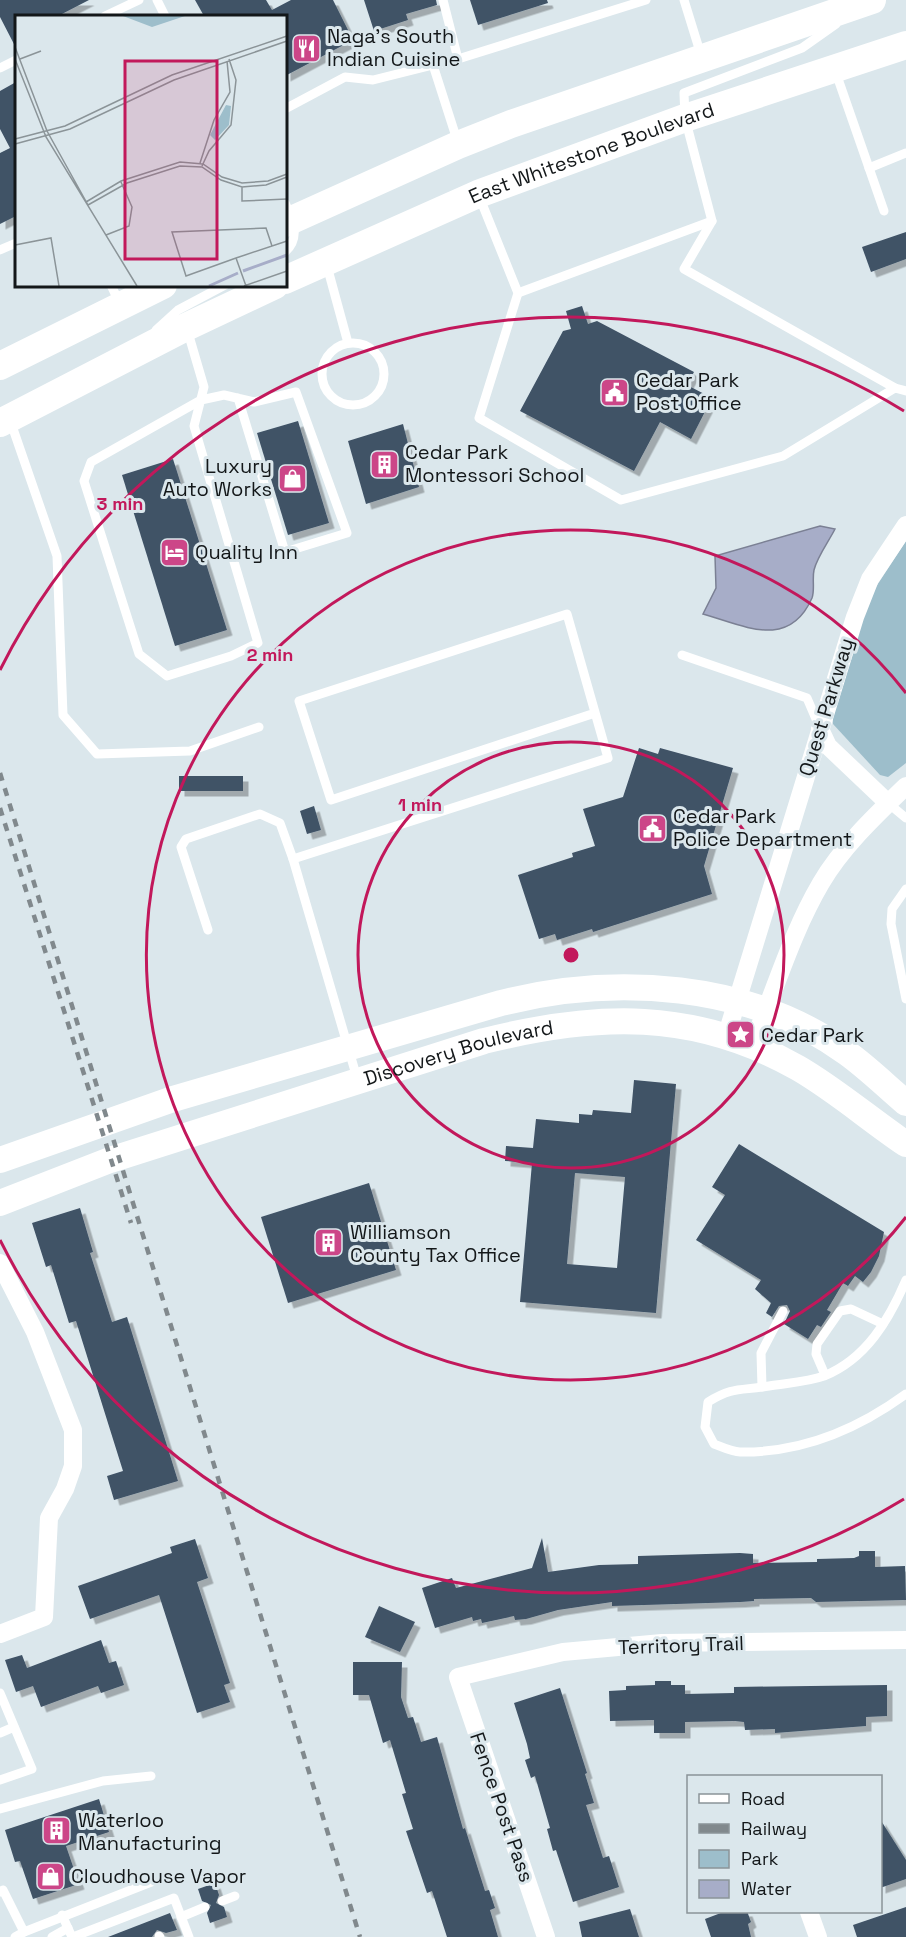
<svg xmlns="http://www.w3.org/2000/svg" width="906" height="1937" font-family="'Space Grotesk',sans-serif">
	<defs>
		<filter id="shadow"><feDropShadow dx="5.5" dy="5.5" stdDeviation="0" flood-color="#0004"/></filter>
	</defs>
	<rect width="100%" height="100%" fill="#dbe7ec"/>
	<polygon fill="#9dbecb" points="906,541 906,763 888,777 880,775 833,724 833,716 870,596"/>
	<path fill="#a7adc8" stroke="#7b8094" stroke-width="1.5" d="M820,526L835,529C829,541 817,557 814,570C812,579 815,590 812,598C789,650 745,626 703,614L716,588L715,556Z"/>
	<g fill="#3f5266" fill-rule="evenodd" filter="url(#shadow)">
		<polygon points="0,0 89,0 58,16 16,16 16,48 0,17"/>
		<polygon points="195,0 266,0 272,10 291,0 333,0 353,40 285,76 285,16 204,16"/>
		<polygon points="364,0 436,0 437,5 406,14 408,20 374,31"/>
		<polygon points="470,0 547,0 548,3 478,25"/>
		<polygon points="16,82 16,216 0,224 0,153 10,148 0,129 0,91"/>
		<polygon points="906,232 906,259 871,272 862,247"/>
		<polygon points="582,306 588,324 597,321 694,372 687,385 712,398 691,439 660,422 634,471 520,411 563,331 571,329 566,311"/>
		<polygon points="298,421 329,523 288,535 257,433"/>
		<polygon points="403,424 419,487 366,504 348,441"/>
		<polygon points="173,459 227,630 175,646 122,475"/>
		<polygon points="639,748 658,754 660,748 733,768 704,866 712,894 593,932 592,929 557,940 555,934 539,939 518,875 573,857 572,853 595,846 583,809 623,797"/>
		<rect x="179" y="776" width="64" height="15"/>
		<polygon points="314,806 321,830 307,834 300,811"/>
		<path d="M634,1080L676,1084L656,1313L520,1302L532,1163L505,1161L506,1146L533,1148L536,1119L579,1123V1114L592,1115L593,1110L631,1113ZM575,1173L625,1177L617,1268L567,1264Z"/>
		<polygon points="739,1144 884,1232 879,1256 871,1272 863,1282 855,1276 848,1286 843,1283 827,1310 831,1312 821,1327 817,1325 808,1339 784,1324 790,1311 787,1305 779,1306 772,1317 766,1313 771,1303 755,1289 761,1280 696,1240 725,1195 712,1187"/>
		<polygon points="369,1183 396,1270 288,1303 261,1217"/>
		<polygon points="80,1208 93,1252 90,1253 112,1322 127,1317 178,1481 114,1500 107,1476 123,1471 76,1321 69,1323 51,1265 46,1267 32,1223"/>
		<polygon points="542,1538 548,1572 599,1565 638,1564 638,1556 740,1553 753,1554 753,1563 817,1562 817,1559 854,1558 859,1556 859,1551 875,1551 875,1567 905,1566 906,1600 816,1602 811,1598 754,1599 754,1601 740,1602 612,1606 612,1602 558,1610 526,1619 515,1620 514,1616 482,1623 481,1619 473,1621 472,1617 435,1628 422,1588 452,1578 456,1588 532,1568"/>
		<polygon points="195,1539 208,1578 197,1582 230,1683 224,1685 230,1702 197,1713 159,1595 90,1619 78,1586 172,1553 170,1547"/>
		<polygon points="379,1606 415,1622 400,1652 365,1637"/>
		<polygon points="101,1640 109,1663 116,1661 124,1685 101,1693 98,1686 41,1707 33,1686 16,1692 5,1660 22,1655 27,1668"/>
		<polygon points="353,1662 402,1662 401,1697 408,1718 413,1717 421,1742 437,1737 463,1829 465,1828 485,1891 489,1890 495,1908 490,1910 498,1937 447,1937 432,1891 427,1893 406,1831 413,1829 402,1794 406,1793 390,1740 383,1743 369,1695 353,1695"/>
		<polygon points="655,1681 671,1681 671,1685 685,1685 685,1694 734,1693 734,1687 887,1685 887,1716 866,1717 866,1726 775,1733 775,1729 745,1730 744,1722 735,1721 685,1722 685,1733 654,1733 654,1720 610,1721 609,1691 626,1690 626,1686 655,1685"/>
		<polygon points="560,1688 587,1773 585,1774 594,1803 586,1805 603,1858 609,1856 619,1887 573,1902 556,1850 553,1851 547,1829 550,1828 535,1776 531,1778 525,1760 530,1758 527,1744 514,1703"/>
		<polygon points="99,1799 109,1832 66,1846 79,1884 33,1899 20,1861 15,1862 5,1830"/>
		<polygon points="880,1819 906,1860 906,1879 880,1888"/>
		<polygon points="215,1883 219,1895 216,1903 224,1907 227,1917 210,1923 207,1913 211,1905 202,1901 198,1889"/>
		<polygon points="906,1907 906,1937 857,1937 853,1925"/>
		<polygon points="630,1909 639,1937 582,1937 579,1922"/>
		<polygon points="726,1911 747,1911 751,1922 748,1924 751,1937 711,1937 705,1919"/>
		<polygon points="170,1913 177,1930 166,1933 157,1930 152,1937 108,1937"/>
	</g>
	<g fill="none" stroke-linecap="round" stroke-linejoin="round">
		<g stroke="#fff" stroke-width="9">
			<polyline points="157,0 165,16"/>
			<polyline points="443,0 458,59 433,65 458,143"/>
			<polyline points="684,0 701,55"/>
			<polyline points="105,16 139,0"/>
			<polyline points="836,24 802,48 684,93 685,118 712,221 684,269 895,388"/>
			<polyline points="458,59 646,0"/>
			<polyline points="0,68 16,60"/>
			<polyline points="836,73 884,211"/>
			<polyline points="285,109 345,77 373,80 433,65"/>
			<polyline points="869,168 906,153"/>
			<polyline points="479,196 518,293 479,418 621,500 783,456 895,388 906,391"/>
			<path d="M285,203C293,220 301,238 285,252"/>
			<polyline points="0,250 16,243"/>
			<polyline points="327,266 348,343"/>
			<polyline points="111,285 119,302"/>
			<polyline points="518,293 712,221"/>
			<polyline points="187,329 204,387 194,426 258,643 231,656 167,676 139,654 84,481 91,462 201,400 224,395 254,402 296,392 347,533 285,552 238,398"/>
			<polyline points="156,330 178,310 225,285"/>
			<circle cx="353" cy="374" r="31"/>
			<polyline points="10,420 57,556 63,715 97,754 190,751 259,727"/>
			<polyline points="682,655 807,698 819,726"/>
			<polyline points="888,803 906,818"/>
			<polyline points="906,889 892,909 891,924 906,999"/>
			<polyline points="208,930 181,847 186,839 260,814 280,823 293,859"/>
			<polyline points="357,1078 293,859 608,758 567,614 299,701 331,800 595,713"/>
			<path d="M906,1280C889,1320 866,1359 824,1376C807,1382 787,1383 769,1386C741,1391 734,1386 708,1402L705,1427L714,1444C722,1447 732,1452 740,1452C801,1453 858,1429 906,1394"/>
			<polyline points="825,1375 816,1354 817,1344 840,1311 851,1309 883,1324"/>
			<polyline points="762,1387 761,1353 783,1311"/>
			<polyline points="0,1693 32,1769 0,1780"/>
			<polyline points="0,1733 14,1727"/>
			<polyline points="0,1809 103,1781 151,1776"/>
			<polyline points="0,1892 3,1890 24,1932 15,1937"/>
			<polyline points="222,1901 235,1896"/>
			<polyline points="62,1915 72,1937"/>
			<polyline points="181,1917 205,1907"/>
			<polyline points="24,1932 164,1877"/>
			<polyline points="159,1936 160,1937"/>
			<polyline points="52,1937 68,1928"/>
			<polyline points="73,1937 174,1898 189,1937"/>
		</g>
		<g stroke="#fff" stroke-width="18">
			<polyline points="820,729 828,746 888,803"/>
			<polyline points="726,1037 855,617 870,579 906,525"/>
			<path d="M752,1045C775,991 791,934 821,883C842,847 876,815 906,786"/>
			<polyline points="0,1263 35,1332 73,1430 73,1466 65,1489 49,1518 44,1617 0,1634"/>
			<polyline points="809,1912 818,1937"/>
			<polyline points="546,1937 458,1677 563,1652 662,1643 906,1640"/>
		</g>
		<g stroke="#fff" stroke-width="26">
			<path d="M0,1160L173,1099L501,1003C614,974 750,982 847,1053C868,1068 887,1087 906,1103"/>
			<path id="s1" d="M0,1203L110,1160L484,1041C596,1013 694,1009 798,1068C836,1090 869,1119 906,1144"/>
		</g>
		<g stroke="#fff" stroke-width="28">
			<polyline points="285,223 458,145 511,124 872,0"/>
			<path id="s2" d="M285,280L478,194L685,118L906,45"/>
			<polyline points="0,366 163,285"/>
			<polyline points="0,423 186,327 275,285"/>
		</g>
		<g stroke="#81898d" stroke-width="4.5" stroke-dasharray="8 8" stroke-linecap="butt">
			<polyline points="0,773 360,1937"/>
			<polyline points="0,808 131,1223"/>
		</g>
	</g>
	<g fill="none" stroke="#c2185b" stroke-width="3">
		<circle cx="571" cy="955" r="213"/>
		<path d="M906 1217A425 425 0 1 1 906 693"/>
		<path d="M904 1499A638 638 0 0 1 0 1240M0 670A638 638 0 0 1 904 411"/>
	</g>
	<defs>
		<symbol id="restaurant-square" viewBox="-11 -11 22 22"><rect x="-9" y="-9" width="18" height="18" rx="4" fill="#cc4688" stroke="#dbe7ec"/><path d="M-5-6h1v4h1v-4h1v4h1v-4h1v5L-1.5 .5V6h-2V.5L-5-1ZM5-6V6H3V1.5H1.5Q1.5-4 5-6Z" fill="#fff"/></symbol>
		<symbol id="civic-square" viewBox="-11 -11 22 22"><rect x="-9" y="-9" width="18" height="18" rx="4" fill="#cc4688" stroke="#dbe7ec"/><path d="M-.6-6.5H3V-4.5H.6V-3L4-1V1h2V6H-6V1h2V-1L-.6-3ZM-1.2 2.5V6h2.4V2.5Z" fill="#fff"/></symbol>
		<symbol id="building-square" viewBox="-11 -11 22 22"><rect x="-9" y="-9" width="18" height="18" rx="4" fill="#cc4688" stroke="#dbe7ec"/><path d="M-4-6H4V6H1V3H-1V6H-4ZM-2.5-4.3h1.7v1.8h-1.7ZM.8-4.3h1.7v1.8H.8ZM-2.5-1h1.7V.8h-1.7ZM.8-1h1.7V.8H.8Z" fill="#fff"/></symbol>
		<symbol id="shop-square" viewBox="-11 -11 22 22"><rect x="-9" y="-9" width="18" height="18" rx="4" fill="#cc4688" stroke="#dbe7ec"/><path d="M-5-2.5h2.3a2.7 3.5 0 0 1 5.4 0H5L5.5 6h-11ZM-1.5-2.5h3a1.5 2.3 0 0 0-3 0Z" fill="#fff"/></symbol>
		<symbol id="hotel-square" viewBox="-11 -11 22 22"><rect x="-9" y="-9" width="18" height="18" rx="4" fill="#cc4688" stroke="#dbe7ec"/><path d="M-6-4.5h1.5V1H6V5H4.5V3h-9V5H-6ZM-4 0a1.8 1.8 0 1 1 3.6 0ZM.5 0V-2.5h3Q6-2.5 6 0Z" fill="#fff"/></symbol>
		<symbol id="sight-square" viewBox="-11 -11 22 22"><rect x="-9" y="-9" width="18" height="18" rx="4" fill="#cc4688" stroke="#dbe7ec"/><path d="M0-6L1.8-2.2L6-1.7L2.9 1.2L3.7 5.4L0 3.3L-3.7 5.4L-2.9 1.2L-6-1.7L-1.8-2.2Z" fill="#fff"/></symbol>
	</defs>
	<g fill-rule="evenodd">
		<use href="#restaurant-square" x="290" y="32" width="33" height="33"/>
		<use href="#civic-square" x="598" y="376" width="33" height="33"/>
		<use href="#building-square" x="368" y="448" width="33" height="33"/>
		<use href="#shop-square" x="276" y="462" width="33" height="33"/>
		<use href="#hotel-square" x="158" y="536" width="33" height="33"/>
		<use href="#civic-square" x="636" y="812" width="33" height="33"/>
		<use href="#sight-square" x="724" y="1018" width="33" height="33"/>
		<use href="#building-square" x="312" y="1226" width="33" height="33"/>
		<use href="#building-square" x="40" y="1814" width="33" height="33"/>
		<use href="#shop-square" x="34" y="1860" width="33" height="33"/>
	</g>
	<g text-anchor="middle" stroke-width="6" stroke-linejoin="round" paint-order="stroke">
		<g font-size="20" fill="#131719" stroke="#dbe7ec" text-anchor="start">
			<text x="327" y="43">Naga's South<tspan x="327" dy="23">Indian Cuisine</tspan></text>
			<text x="636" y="387">Cedar Park<tspan x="636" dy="23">Post Office</tspan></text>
			<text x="405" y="459">Cedar Park<tspan x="405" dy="23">Montessori School</tspan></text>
			<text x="272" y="473" text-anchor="end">Luxury<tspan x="272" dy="23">Auto Works</tspan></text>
			<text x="195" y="559">Quality Inn</text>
			<text x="673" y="823">Cedar Park<tspan x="673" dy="23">Police Department</tspan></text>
			<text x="761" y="1042">Cedar Park</text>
			<text x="350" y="1239">Williamson<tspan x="350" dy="23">County Tax Office</tspan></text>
			<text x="78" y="1827">Waterloo<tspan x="78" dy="23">Manufacturing</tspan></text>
			<text x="71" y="1883">Cloudhouse Vapor</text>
		</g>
		<g font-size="20" fill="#131719" stroke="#dbe7ec">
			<text dy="7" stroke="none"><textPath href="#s2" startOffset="332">East Whitestone Boulevard</textPath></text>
			<text transform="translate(826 707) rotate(-73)" y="7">Quest Parkway</text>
			<text dy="7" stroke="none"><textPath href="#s1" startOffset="483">Discovery Boulevard</textPath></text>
			<text transform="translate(681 1645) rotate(-2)" y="7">Territory Trail</text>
			<text transform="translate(502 1807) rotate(71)" y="7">Fence Post Pass</text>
		</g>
	</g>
	<g transform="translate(15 15)">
		<rect width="272" height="272" fill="#dbe7ec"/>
		<path d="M108,1H170L137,12ZM211,90L216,91L214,110L200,125L195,120Z" fill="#9dbecb"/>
		<path fill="none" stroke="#a7adc8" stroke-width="3" d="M228,256L272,240M194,271L223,258"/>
		<path fill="none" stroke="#8b9498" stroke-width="1.5" d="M0,32L32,116L73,190M0,44L31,122L122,271M5,44L26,36M0,124L50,111L157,60L272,21M0,129L55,114L159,65L272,26M185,148L199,105L215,77L212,46M187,151L194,136L216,110L221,65L214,44M227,172V186L272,184M71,187L106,166L165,147L188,149L207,162L227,168L253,166L272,159M73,190L112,168L165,151L187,152L206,165L227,172L251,170L272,162M91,220L114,211L117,192L106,167M0,230L36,223L44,271M257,231L251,213L157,217L171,261L221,243L272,226M221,243L231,271M229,271L272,256"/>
		<path fill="#c2185b" fill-opacity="0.15" stroke="#c2185b" stroke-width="3" d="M110,46H202V244H110Z"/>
		<rect width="272" height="272" fill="none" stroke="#131719" stroke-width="3"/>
	</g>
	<circle cx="571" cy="955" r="9" fill="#c2185b" stroke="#dbe7ec" stroke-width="3"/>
	<g font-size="18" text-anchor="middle" font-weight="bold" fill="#c2185b" stroke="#dbe7ec" stroke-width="6" stroke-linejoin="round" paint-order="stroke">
		<text x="120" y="510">3 min</text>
		<text x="270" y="661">2 min</text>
		<text x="420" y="811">1 min</text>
	</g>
	<rect x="687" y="1775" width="195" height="138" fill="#dbe7ec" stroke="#8b9498" stroke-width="1.5"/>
	<rect x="699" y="1794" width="30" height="9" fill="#ffffff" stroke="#8b9498" stroke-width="1.5"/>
	<text x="741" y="1805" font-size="18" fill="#131719">Road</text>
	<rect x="699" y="1824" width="30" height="9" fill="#81898d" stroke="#8b9498" stroke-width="1.5"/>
	<text x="741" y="1835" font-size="18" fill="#131719">Railway</text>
	<rect x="699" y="1850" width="30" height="18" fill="#9dbecb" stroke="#8b9498" stroke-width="1.5"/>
	<text x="741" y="1865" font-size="18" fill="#131719">Park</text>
	<rect x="699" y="1880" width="30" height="18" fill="#a7adc8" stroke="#8b9498" stroke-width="1.5"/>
	<text x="741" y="1895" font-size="18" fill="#131719">Water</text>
</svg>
